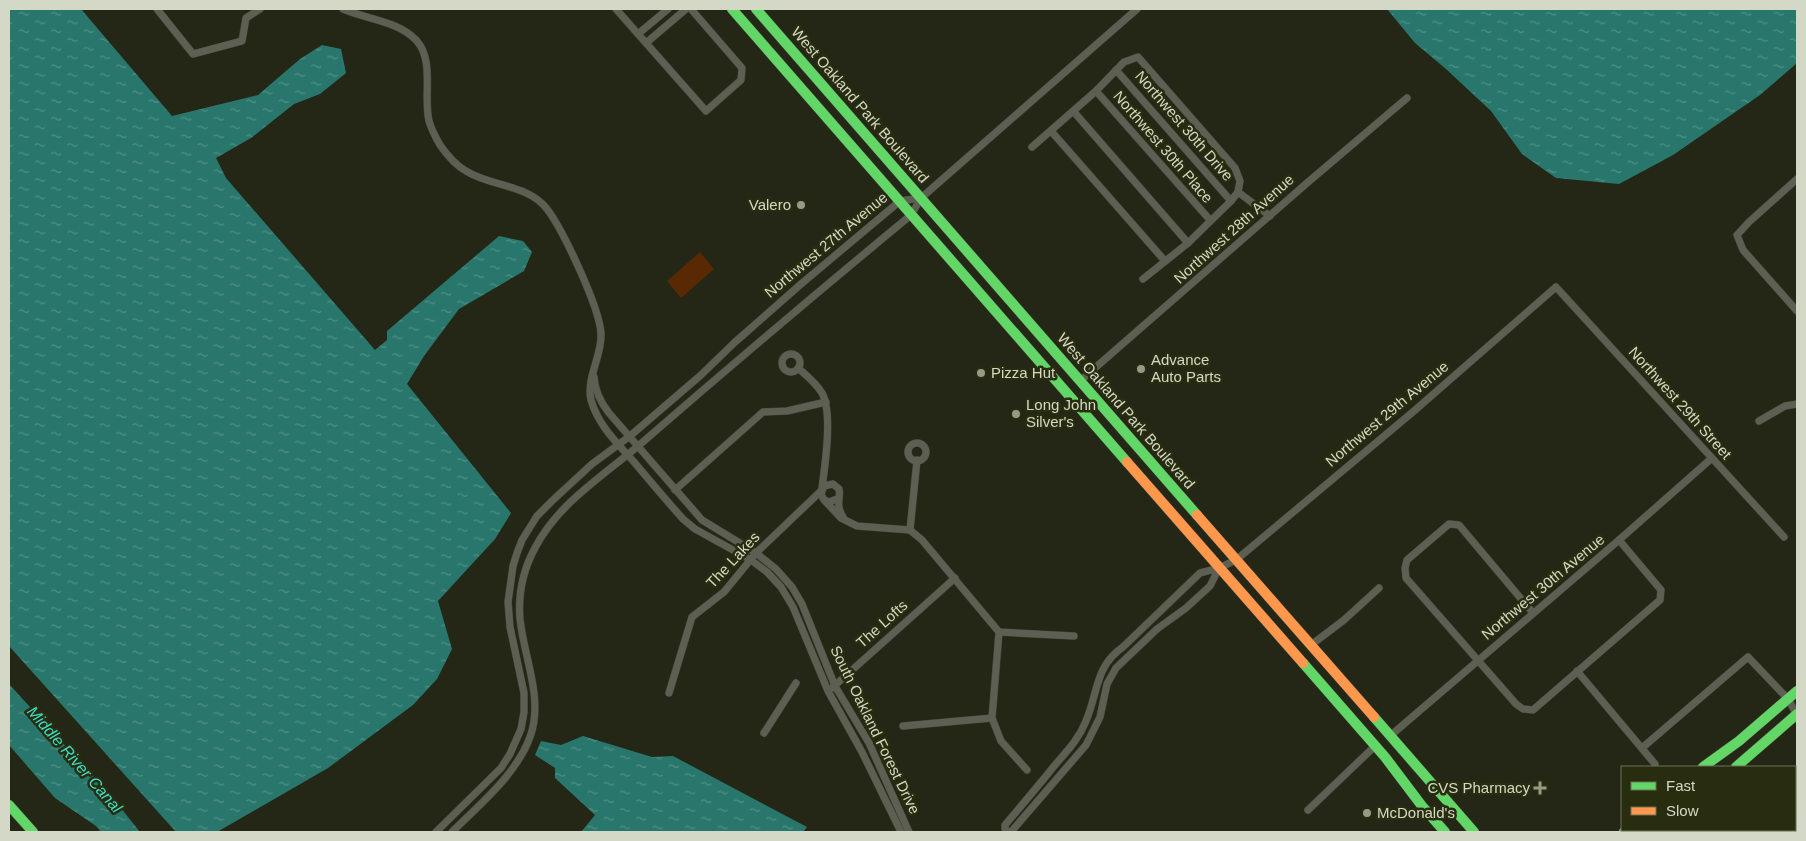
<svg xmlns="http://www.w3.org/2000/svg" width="1806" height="841" font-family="Helvetica,sans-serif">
	<defs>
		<pattern id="water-ripples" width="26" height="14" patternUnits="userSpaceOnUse" patternTransform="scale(1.25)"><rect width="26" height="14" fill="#29776c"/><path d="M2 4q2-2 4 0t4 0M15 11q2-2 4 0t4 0" fill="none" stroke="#519086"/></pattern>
	</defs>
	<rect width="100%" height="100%" fill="#242616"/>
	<polygon fill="#592904" points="700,252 714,269 681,298 667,281"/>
	<g fill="url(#water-ripples)">
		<polygon points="9,9 81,9 172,116 258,95 300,59 322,45 341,49 346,73 320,94 294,104 251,138 216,158 226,178 375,350 387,340 387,331 499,236 523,241 532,252 524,271 459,309 424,356 407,384 511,513 495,539 438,601 452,649 437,679 413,705 328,768 217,832 176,832 9,646"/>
		<polygon points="1387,9 1797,9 1797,63 1760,95 1673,155 1619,184 1556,178 1522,154 1491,111 1446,69 1415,43"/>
		<polygon points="9,684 112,797 140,832 101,832 96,826 55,798 9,745"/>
		<polygon points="583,736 652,757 673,756 807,827 803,832 581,832 595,815 555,778 555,768 535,755 541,741 561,745"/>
	</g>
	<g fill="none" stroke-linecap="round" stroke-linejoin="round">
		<defs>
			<g id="street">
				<polyline points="157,9 193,54 242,41 246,18 260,9"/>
				<path d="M343,9C366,19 398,21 416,40C435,60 423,96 429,121C431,128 436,138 440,145C447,155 455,165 466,171C491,187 528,184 547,209C563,230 600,308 601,334C602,356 586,378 591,400C598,425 617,443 634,462C650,481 666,500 683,519L695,529L751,560L767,572L781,587L793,607L828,691L862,752L901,832"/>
				<polyline points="616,9 706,111 741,80 742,68 691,9"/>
				<polyline points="638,34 668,9"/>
				<polyline points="646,43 686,9"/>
				<polyline points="1116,70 1231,201"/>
				<polyline points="1096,91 1210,220"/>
				<polyline points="1074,112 1188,243"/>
				<polyline points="1051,131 1165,261"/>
				<polyline points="1032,147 1096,91 1124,62 1138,57 1235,168 1240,181 1238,192 1231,201 1188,243 1143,279"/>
				<polyline points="1797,179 1749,222 1737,235 1743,250 1797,311"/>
				<polyline points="1238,192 1270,216"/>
				<circle cx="791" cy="363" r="9"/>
				<path d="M798,368C806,375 816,383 822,393C833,413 825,465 822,488"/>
				<path d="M594,377C595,391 601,403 609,413L702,520L756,553L776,569L792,587L802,604L835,686L869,743L909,832"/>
				<polyline points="1080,381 1307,183 1407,98"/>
				<polyline points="1759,421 1785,406 1797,404"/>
				<circle cx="917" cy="452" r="9"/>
				<polyline points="675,490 763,412 787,411 826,402"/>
				<path d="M837,499L829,502L824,500L821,494L824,486L833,484L839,489C841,500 835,504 843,517"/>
				<polyline points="826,502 841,518 857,526 910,530"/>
				<polyline points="910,530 922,540 999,632 1074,636"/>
				<polyline points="910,530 917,460"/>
				<polyline points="1533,613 1459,525 1449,524 1407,560 1405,568 1406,578 1516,704 1523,709 1533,710 1660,600 1661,590 1619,540"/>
				<polyline points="999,632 992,718 1001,741 1027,770"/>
				<polyline points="1311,645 1344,620 1379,588"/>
				<polyline points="1577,671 1655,764"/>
				<polyline points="832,688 955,578"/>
				<polyline points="669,693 692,617 724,592 756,553 821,491"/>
				<polyline points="903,726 992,718"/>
				<polyline points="764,733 796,683"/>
				<polyline points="1390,736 1619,540 1712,458"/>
				<polyline points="1642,748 1748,657 1788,699 1797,715"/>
				<polyline points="1795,801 1797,799"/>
				<polyline points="1308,810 1375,746"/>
				<polyline points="436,832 501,768 510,754 521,729 524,712 524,693 510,627 508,602 513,566 517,553 522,540 537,516 553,500 592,464 630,436 701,375 734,343 801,284 900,201 921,198 1137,9"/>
				<path d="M452,832C480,804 516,775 530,737C544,699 524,658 520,619C518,594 523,570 535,548C557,505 601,477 637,447C728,368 819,291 911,215L921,198"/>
				<path d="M1009,832L1005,829V825C1022,805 1039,785 1055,765C1067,751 1079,739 1086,721C1098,693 1095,666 1123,647L1200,573L1219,568L1236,560L1414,411L1556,287L1784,537"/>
				<polyline points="1011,832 1086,745 1100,717 1107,684 1116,668 1157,629 1186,608 1210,586 1219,568"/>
				<polyline points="1758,832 1761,830"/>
			</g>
			<g id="fast">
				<polyline points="732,9 1127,462"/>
				<polyline points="756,9 1197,515"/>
				<polyline points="1303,663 1385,757 1422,806 1445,832"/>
				<polyline points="1374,717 1474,832"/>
				<polyline points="1703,767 1739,741 1797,691"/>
				<polyline points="1736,767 1797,714"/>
				<polyline points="9,805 33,832"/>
				<polyline points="1624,832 1627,830"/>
			</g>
			<g id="slow">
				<polyline points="1127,462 1303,663"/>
				<polyline points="1197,515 1374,717"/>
				<polyline points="1658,832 1661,830"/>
			</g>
		</defs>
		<use href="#street" stroke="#3d3f33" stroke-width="8"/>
		<use href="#fast" stroke="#3d3f33" stroke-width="11"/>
		<use href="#slow" stroke="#3d3f33" stroke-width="11"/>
		<use href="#street" stroke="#5d5f52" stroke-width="7"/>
		<use href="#fast" stroke="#63d668" stroke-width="10"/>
		<use href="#slow" stroke="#ff974d" stroke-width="10"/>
	</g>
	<g fill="#969a88" stroke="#292d0f" stroke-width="2">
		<circle cx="801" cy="205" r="5"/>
		<circle cx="1141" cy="369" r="5"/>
		<circle cx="981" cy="373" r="5"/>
		<circle cx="1016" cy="414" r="5"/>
		<path d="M1537.5 780.5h5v5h5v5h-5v5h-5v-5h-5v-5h5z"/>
		<circle cx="1367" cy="813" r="5"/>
	</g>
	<g text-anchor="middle" stroke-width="5" stroke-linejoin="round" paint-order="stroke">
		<g font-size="15" fill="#d4d8c6" stroke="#292d0f">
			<text transform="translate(860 105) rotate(49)" y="5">West Oakland Park Boulevard</text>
			<text transform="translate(1184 126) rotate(49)" y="5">Northwest 30th Drive</text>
			<text transform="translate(1163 147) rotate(49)" y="5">Northwest 30th Place</text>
			<text transform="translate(1234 229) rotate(-42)" y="5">Northwest 28th Avenue</text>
			<text transform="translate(826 245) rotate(-40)" y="5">Northwest 27th Avenue</text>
			<text transform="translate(1680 403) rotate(48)" y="5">Northwest 29th Street</text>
			<text transform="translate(1126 411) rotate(49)" y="5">West Oakland Park Boulevard</text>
			<text transform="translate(1387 414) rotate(-40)" y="5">Northwest 29th Avenue</text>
			<text transform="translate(733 560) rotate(-47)" y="5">The Lakes</text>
			<text transform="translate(1543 587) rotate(-40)" y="5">Northwest 30th Avenue</text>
			<text transform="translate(882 624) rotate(-42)" y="5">The Lofts</text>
			<text transform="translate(875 730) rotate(64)" y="5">South Oakland Forest Drive</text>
		</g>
		<g font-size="15" fill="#d4d8c6" stroke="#292d0f" text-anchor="start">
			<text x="791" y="210" text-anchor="end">Valero</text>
			<text x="1151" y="365">Advance<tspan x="1151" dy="17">Auto Parts</tspan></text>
			<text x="991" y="378">Pizza Hut</text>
			<text x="1026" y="410">Long John<tspan x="1026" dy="17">Silver's</tspan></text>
			<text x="1530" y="793" text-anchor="end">CVS Pharmacy</text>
			<text x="1377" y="818">McDonald's</text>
		</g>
		<g font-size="16" font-style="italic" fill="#3bddca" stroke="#292d0f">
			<text transform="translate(75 759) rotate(49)" y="6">Middle River Canal</text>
		</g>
	</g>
	<rect width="1806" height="841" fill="none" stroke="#d4d8c6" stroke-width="20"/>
	<rect x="1621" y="766" width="175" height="65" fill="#292d0f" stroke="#6d7158"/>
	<rect x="1631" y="782" width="25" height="8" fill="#63d668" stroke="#6d7158"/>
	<text x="1666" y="791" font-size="15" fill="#d4d8c6">Fast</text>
	<rect x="1631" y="807" width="25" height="8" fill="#ff974d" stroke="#6d7158"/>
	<text x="1666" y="816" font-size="15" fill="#d4d8c6">Slow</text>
</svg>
